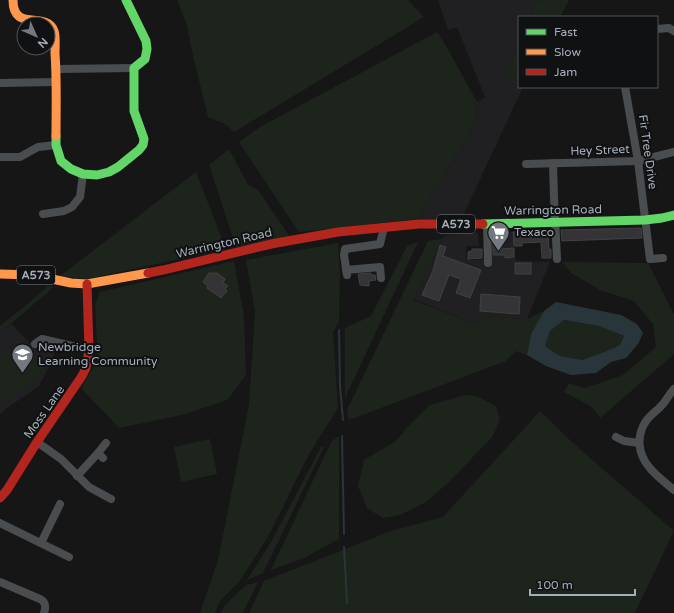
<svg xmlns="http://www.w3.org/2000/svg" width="674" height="613" font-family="'Varela Round',sans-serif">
	<rect width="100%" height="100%" fill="#161617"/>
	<g fill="#202023">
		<polygon points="438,0 541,0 531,3 533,17 519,17 519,47 505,74 519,82 519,87 523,87 462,218 417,219 476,122 477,102 485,97 457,27 448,30"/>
		<polygon points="489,231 512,232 516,261 550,262 527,319 482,316 478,325 413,299 442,239 445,235 478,233 479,246 466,246 466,258 471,260 489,259"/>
		<polygon points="12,324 38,352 44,346 56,348 52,361 39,386 7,408 0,414 0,333"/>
	</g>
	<g fill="#1c241c">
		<polygon points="177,0 408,0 424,17 234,132 225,124 208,117 194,60 186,22"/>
		<polygon points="541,0 569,0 560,17 533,17 531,3"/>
		<polygon points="437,32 445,44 477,102 476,122 417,219 299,232 239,142 260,127"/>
		<polygon points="519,47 519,82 505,74"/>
		<polygon points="229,149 248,185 258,190 290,237 236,247 209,165"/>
		<polygon points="196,172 226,249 87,279 60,276"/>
		<polygon points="442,239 413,300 478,325 482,316 527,319 544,311 531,334 527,355 516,351 506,361 349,420 347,410 428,241"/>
		<polygon points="418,242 345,398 345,328 371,316 407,246"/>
		<polygon points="338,243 340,276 339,322 333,332 338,408 309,454 268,537 239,582 220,601 215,613 200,613 218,560 249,405 255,311 246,260"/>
		<polygon points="234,261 244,316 246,375 227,400 182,415 119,428 81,388 98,360 95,304 100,292"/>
		<polygon points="562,262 648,263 674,315 674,354 600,418 592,407 564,392 569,383 585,388 623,375 656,347 653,324 634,301 600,290 571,273"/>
		<polygon points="48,286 54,287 0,333 0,326 30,302"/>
		<polygon points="564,320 599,326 624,336 620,345 604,352 582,360 560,356 545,346 550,331"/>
		<polygon points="20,341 44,370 0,407 0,357"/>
		<polygon points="465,395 476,396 496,406 500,419 493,436 451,480 426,502 400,515 383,518 367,508 358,486 364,460 396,441 411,423 430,405"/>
		<polygon points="540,411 572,442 674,531 635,613 249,613 264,581 391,531 443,517"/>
		<polygon points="339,436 339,539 304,558 271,570 331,442"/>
		<polygon points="210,439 217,474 181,482 174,447"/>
		<polygon points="321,447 324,447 263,573 247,580 271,542"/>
		<polygon points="258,582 243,613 221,613 225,605 246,585"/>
	</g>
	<path fill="#28353a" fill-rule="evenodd" d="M556,302L621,315L637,324L643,333L638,344L626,358L611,362L596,373L571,375L546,366L527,355L531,334L544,311ZM564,320L599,326L624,336L620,345L604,352L582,360L560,356L545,346L550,331Z"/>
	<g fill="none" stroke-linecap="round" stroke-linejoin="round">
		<g stroke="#28353a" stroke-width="2">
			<polyline points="339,330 340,386 343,420"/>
			<polyline points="342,436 344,534"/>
			<polyline points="344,547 347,603"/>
		</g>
	</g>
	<g fill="#343436" stroke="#3f4143">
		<polygon points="641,228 642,238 562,241 561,230"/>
		<polygon points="548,230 549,249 551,249 551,258 542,258 541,242 522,243 522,246 514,246 513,232"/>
		<polygon points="493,232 502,232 502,249 514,248 514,257 505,258 505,255 493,255"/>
		<polygon points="440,245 446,247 443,256 481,270 470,298 456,293 461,279 449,275 439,301 422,295 433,271"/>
		<polygon points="472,249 482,249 482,258 468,259 468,252 472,251"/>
		<rect x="515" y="263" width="16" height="11"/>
		<polygon points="209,273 217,273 225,279 223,283 228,286 225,289 227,291 221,298 207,288 208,286 203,282"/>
		<polygon points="371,273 371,275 375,275 376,280 369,281 369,286 360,285 358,274"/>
		<polygon points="481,294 520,297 519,314 480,311"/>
	</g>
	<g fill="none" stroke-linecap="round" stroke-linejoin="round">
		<g stroke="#4a4d50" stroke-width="8">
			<polyline points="657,29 669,28 674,31"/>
			<polyline points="56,69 134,68"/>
			<polyline points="0,83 56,82"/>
			<polyline points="625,87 638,161 650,259 663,258"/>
			<polyline points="0,157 20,157 38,147 56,145"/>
			<polyline points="553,163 554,198 557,259"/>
			<polyline points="526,164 638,161 674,152"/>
			<polyline points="43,214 64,211 72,207 80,197 83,174"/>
			<polyline points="487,224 488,263"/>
			<polyline points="346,270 380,267 381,278"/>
			<polyline points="347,275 344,255 345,249 380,244 384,227"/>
			<polyline points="35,344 42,339 89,350"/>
			<path d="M674,389C670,393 667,399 663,404C658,410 651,414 646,421C636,436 638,454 649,467C656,476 666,483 674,490"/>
			<polyline points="616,437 624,441 639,443"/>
			<polyline points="37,442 61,459 89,487 111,499"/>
			<polyline points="103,458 98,453 106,443"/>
			<polyline points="77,476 98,453"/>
			<polyline points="0,523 69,557"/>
			<polyline points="41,543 60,504"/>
			<path d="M0,582L40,599C46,602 46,607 44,613"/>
		</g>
		<g stroke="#63d668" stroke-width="9">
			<polyline points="56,136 56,145 61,161 71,169 83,174 97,175 109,172 118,167 139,150 143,145 144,139 134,111 134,68 145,59 147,49 146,41 126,0"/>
			<polyline points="483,224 645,220 662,218 674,215"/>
		</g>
		<g stroke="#ff974d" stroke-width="9">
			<path d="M13,0C13,33 46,10 54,31C56,37 55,46 55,53C57,81 56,108 56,136"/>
			<polyline points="0,274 33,275 71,283 87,284 148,273"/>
		</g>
		<g stroke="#b3261e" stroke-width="9">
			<polyline points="148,273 163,270 271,244 338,232 419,224 483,224"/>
			<polyline points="0,498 7,490 37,442 82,376 86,368 89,350 87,284"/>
		</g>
	</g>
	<defs>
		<symbol id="supermarket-pin" viewBox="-11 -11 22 30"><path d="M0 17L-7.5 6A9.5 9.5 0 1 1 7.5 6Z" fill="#747980" stroke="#101113"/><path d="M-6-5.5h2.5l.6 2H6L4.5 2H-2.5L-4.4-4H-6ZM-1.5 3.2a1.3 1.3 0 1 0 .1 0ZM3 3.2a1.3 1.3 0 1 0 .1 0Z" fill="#fff"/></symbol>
		<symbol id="school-pin" viewBox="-11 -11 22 30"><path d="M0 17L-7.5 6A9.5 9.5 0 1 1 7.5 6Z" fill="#747980" stroke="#101113"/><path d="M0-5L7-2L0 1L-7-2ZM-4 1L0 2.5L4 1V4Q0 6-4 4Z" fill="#fff"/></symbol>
	</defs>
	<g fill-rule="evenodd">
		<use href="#supermarket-pin" x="486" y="220" width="25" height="34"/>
		<use href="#school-pin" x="10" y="342" width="25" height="34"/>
	</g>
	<g text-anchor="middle" stroke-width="4" stroke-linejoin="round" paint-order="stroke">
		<g fill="#101113" stroke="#798087" stroke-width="1">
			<rect x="437" y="215" width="38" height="18" rx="3"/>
			<rect x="17" y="266" width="38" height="18" rx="3"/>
		</g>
		<g font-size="11" font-weight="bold" fill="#a6afb9">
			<text x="456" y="228">A573</text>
			<text x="36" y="279">A573</text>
		</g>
		<g font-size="12" fill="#a6afb9" stroke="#101113">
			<text transform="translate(600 150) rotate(-2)" y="4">Hey Street</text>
			<text transform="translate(648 152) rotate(82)" y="4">Fir Tree Drive</text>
			<text transform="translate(553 210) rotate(-1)" y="4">Warrington Road</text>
			<text transform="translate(224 243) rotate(-13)" y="4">Warrington Road</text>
			<text transform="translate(44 412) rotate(-55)" y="4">Moss Lane</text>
		</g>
		<g font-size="12" fill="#a6afb9" stroke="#101113" text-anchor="start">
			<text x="514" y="236">Texaco</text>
			<text x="38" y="351">Newbridge<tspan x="38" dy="14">Learning Community</tspan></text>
		</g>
	</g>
	<rect x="518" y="16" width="140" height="72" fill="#101113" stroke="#4c5055"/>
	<rect x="526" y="29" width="20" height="6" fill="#63d668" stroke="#4c5055"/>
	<text x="554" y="36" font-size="12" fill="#a6afb9">Fast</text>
	<rect x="526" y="49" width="20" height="6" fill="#ff974d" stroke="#4c5055"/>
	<text x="554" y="56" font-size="12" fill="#a6afb9">Slow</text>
	<rect x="526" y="69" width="20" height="6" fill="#b3261e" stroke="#4c5055"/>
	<text x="554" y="76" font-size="12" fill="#a6afb9">Jam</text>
	<g transform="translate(36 36) rotate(135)"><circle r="19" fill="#101113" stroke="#4c5055"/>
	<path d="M0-3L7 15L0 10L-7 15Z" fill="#747980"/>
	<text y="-6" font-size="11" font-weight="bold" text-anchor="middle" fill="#a6afb9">N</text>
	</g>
	<path d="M530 589v6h105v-6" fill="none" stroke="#a6afb9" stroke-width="2"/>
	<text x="536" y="589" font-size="12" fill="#a6afb9" stroke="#101113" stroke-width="3" paint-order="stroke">100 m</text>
</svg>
